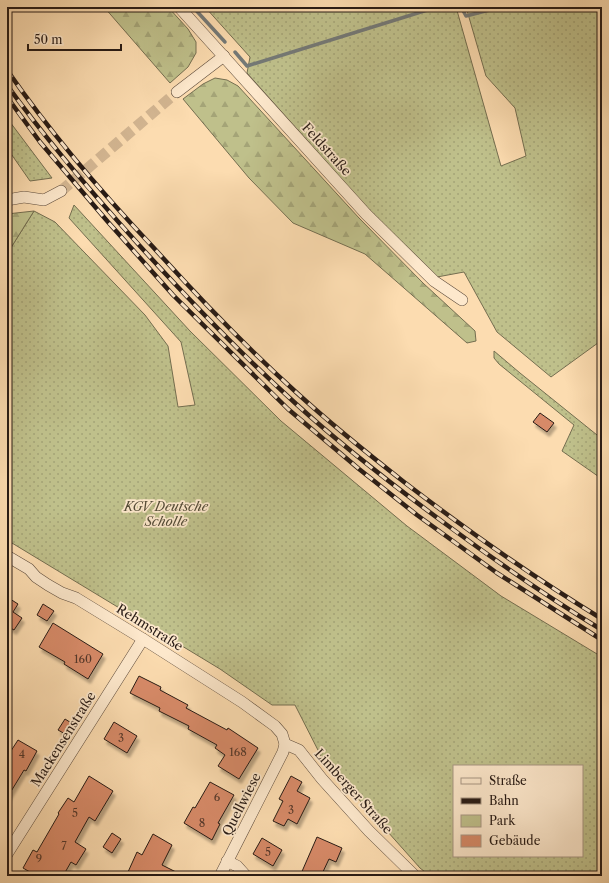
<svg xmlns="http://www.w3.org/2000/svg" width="609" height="883" font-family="'Libre Caslon Text',serif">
	<defs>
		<pattern id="green-dots" width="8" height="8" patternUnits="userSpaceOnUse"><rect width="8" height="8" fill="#bfc08b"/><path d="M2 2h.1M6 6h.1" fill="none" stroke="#a4a477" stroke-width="1.8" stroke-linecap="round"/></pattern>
		<pattern id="forest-firs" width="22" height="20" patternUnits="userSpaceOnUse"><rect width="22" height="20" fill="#bfc08b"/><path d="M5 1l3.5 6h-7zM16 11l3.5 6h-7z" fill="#a4a477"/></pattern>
		<filter id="shadow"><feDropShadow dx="2.5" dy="4.5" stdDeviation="1" flood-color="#0004"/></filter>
	</defs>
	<rect width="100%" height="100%" fill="#fcdcb0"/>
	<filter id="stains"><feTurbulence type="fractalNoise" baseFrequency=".005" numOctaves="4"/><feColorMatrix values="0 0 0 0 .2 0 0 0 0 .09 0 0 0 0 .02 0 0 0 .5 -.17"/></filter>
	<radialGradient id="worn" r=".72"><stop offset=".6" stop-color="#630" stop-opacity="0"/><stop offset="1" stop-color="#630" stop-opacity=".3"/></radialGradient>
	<g fill="url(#green-dots)" stroke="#746e50" fill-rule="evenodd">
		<polygon points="205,7 456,7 501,166 526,156 515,108 486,76 466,7 602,7 602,340 551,377 497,332 464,272 437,277 369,210 247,73 250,57"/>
		<polygon points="7,118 52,178 30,181 7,148"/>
		<path d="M74,205L190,331L281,421L407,526L501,596L602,657V876H430L420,868L322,758L295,705H272L220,669L7,540V254L34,211L55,222L145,315L168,346L178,407L195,405L181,342L69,218ZM454,766H582V856H454Z"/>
		<polygon points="494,351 520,373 602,439 602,479 562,451 574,425 499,364 494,358"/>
	</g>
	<g fill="url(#forest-firs)" stroke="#746e50">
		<polygon points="104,7 168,7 188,29 196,42 196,53 188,67 170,83"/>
		<polygon points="215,78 227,80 238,86 359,218 423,283 475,331 476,341 467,343 365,254 293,223 249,178 183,99 203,84"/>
		<polygon points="34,211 7,254 7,214"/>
	</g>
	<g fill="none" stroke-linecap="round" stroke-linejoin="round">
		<g stroke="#747977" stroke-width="3.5">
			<polyline points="193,7 225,42"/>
			<polyline points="461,7 466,16 501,7"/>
			<polyline points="235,52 247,66 437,7"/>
		</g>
	</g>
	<g fill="#d78a68" stroke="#281b15" filter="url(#shadow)">
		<polygon points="540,413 554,423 547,432 533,422"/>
		<polygon points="7,597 18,604 13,612 22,618 14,630 7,626"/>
		<polygon points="43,604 54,611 47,621 37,615"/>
		<polygon points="53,623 103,654 88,679 64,664 65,662 39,647"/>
		<polygon points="139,676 161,687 160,690 188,705 186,708 227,730 228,728 258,748 239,779 218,766 225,755 215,748 217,745 188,729 189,726 159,711 160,708 130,693"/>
		<polygon points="65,719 73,724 67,735 58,730"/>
		<polygon points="114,722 137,736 127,753 104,739"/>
		<polygon points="18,740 37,751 26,771 24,770 7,798 7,757"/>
		<polygon points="89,776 113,791 95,821 89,817 75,842 86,849 76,865 71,862 63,876 37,876 23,868 33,850 37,852 59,814 58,813 68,798 74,802"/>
		<polygon points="291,776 302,782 297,791 310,798 297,824 288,819 284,826 273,821 283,801 279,799"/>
		<polygon points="210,782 234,795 218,823 220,824 212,840 184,823 193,807 195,808"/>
		<polygon points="112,833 121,839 112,853 103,847"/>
		<polygon points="153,834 172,845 162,865 184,876 135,876 128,872 137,852 142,855"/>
		<polygon points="317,837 342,848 336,862 329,859 321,876 300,876"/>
		<polygon points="262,838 282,850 273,866 253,854"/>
	</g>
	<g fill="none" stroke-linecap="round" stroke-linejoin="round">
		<polyline stroke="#d2b591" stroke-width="11" stroke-dasharray="11 5.5" stroke-linecap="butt" points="61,191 177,92"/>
		<defs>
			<g id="minor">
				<polyline points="179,7 366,214 434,281 462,300"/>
				<polyline points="177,92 224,56"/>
				<polyline points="7,200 24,197 44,200 61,191"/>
				<polyline points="7,556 29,569 36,577 48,585 62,593 76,598 143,639 242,702 275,726 282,734 285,744 283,752 220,876"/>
				<polyline points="285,744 299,750 322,779 369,831 415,876"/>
				<polyline points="7,854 143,639"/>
				<polyline points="227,861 237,866 246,876"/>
			</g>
		</defs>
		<use href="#minor" stroke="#5d4b3c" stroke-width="12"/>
		<use href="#minor" stroke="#fde8cc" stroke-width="11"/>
		<defs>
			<g id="rail">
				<path d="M7,70C50,132 101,192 153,247C199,298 246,347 297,393C331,424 367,453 404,482C468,531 533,577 602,619"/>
				<path d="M7,85C47,141 93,194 139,245C189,300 240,353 294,402C342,446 394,486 447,525C497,562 548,597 602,630"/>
				<polyline points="7,97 40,142 108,222 173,295 288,409 359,469 417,515 497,573 602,640"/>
			</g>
		</defs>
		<use href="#rail" stroke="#281b15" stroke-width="4.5"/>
		<use href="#rail" stroke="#fde8cc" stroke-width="3" stroke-dasharray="9" stroke-linecap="butt"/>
	</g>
	<g text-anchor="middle" stroke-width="3.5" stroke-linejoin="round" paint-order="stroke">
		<g font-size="11" fill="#54372a">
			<text x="83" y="663">160</text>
			<text x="121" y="742">3</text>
			<text x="238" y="756">168</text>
			<text x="22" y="758">4</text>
			<text x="217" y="801">6</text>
			<text x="291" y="814">3</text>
			<text x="75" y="817">5</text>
			<text x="202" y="827">8</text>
			<text x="64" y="850">7</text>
			<text x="268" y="856">5</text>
			<text x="39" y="863">9</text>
		</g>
		<g font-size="13" fill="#281b15" stroke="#fde8cc">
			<text transform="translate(327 149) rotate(48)" y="5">Feldstraße</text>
			<text transform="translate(150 627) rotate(32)" y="5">Rehmstraße</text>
			<text transform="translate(63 739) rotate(-58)" y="5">Mackensenstraße</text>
			<text transform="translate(354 791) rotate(48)" y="5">Limberger Straße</text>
			<text transform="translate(241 804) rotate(-63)" y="5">Quellwiese</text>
		</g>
		<g font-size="13" font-style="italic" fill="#554d38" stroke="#fde8cc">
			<text x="166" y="511">KGV Deutsche<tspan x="166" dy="15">Scholle</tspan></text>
		</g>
	</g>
	<rect width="609" height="883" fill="none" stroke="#fcdcb0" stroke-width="24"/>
	<rect x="8" y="8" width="593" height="867" fill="none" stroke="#281b15" stroke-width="2"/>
	<rect x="12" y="12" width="585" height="859" fill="none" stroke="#281b15"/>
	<rect x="453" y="765" width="130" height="92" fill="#fde8cc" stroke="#a89683"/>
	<rect x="461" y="778" width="20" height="6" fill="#fde8cc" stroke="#a89683"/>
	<text x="489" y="785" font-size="12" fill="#281b15">Straße</text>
	<rect x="461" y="798" width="20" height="6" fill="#281b15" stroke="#a89683"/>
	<text x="489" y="805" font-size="12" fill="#281b15">Bahn</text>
	<rect x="461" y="815" width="20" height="12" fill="#bfc08b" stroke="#a89683"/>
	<text x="489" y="825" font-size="12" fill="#281b15">Park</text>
	<rect x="461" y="835" width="20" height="12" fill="#d78a68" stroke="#a89683"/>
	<text x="489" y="845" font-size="12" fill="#281b15">Gebäude</text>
	<path d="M28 44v6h93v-6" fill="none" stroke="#281b15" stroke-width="2"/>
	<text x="34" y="44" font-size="12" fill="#281b15" stroke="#fde8cc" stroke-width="3" paint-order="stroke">50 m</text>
	<rect width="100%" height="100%" filter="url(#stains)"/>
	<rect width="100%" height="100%" fill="url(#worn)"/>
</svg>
